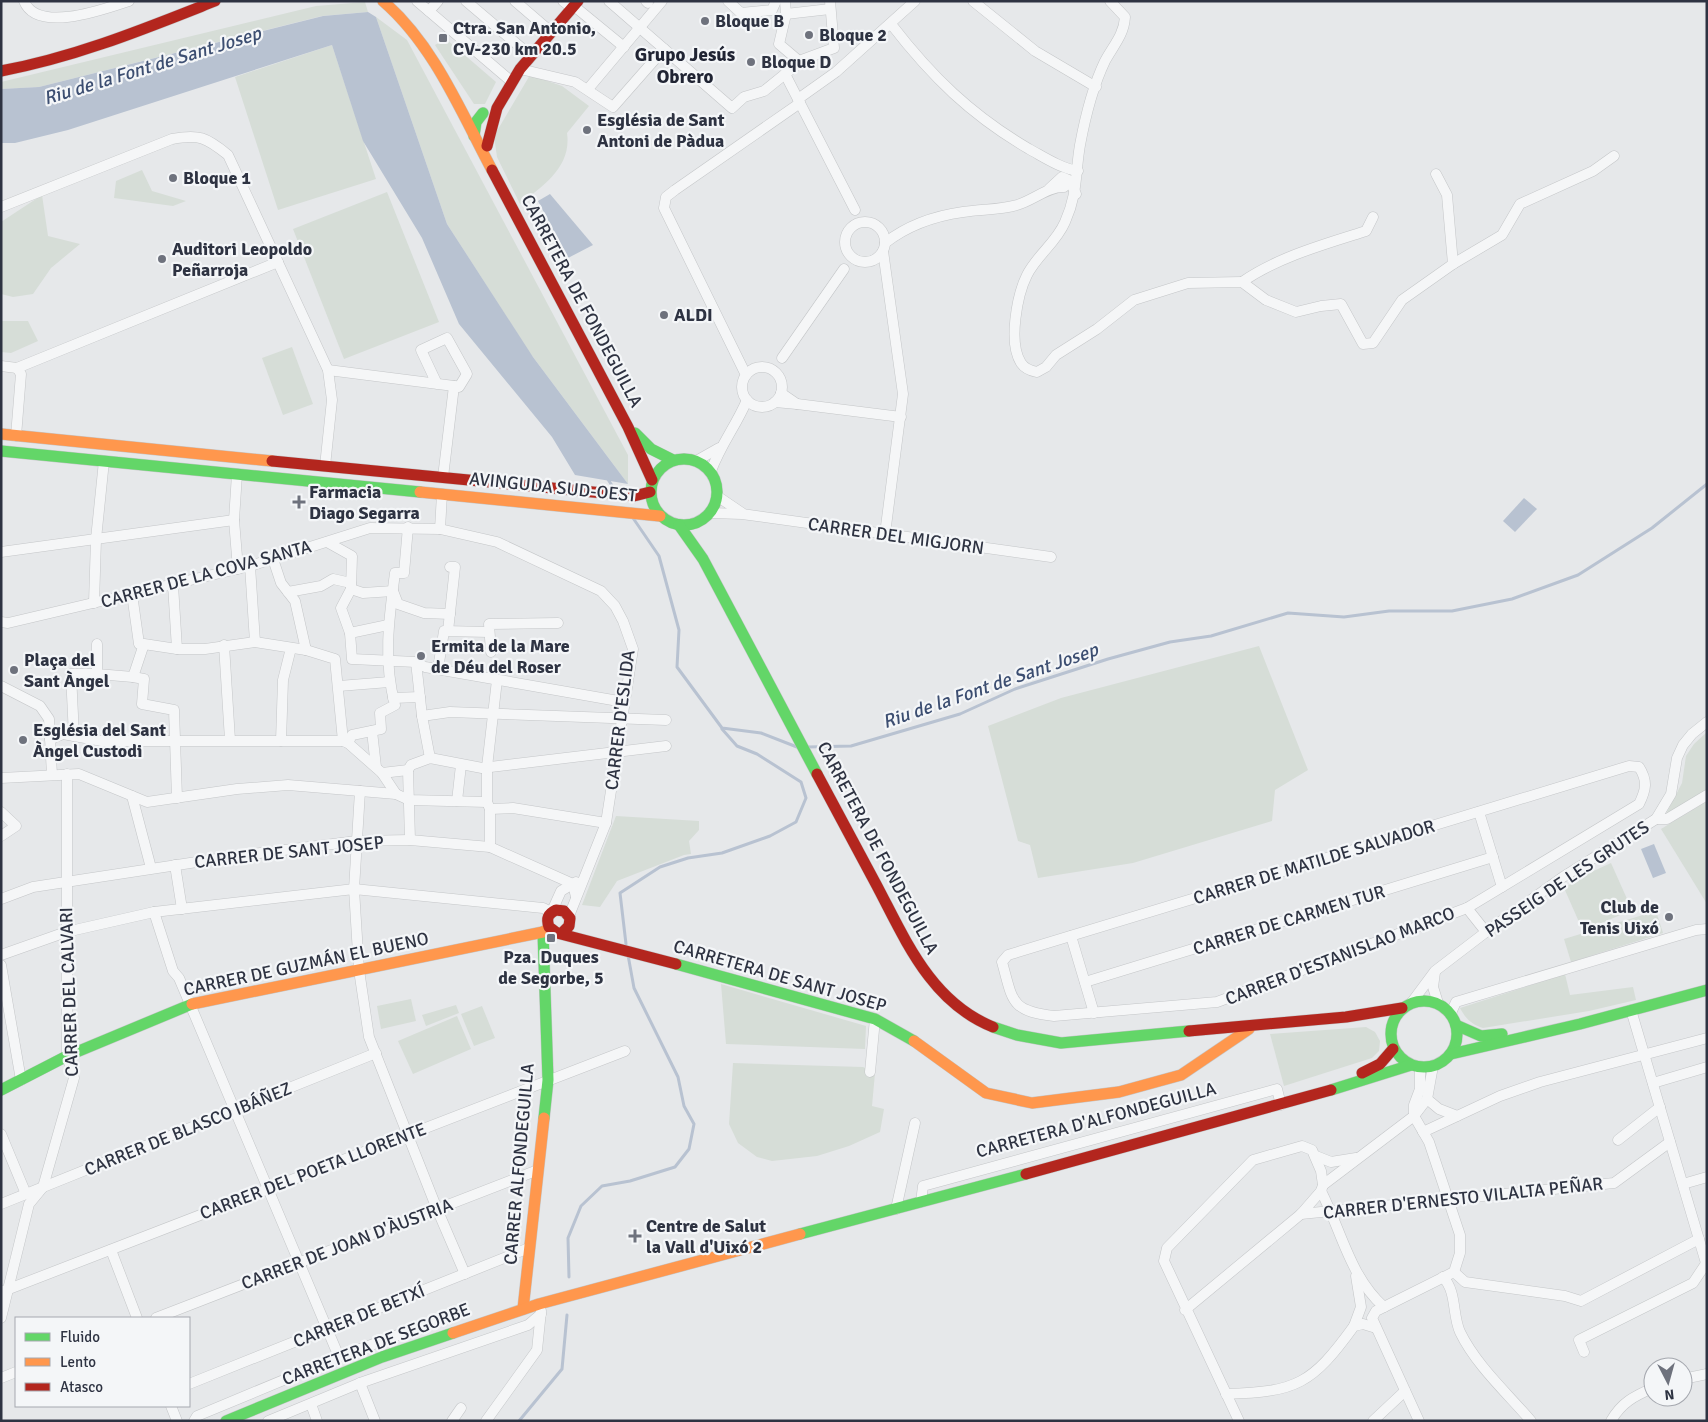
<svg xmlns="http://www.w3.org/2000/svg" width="1708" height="1422" font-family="Signika,sans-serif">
	<rect width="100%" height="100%" fill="#e6e8ea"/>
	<g fill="#d6ddd7">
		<polygon points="365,2 368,12 322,16 39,87 1,89 1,82 316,6"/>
		<polygon points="376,17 407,40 628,455 628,484 530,353 447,224"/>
		<polygon points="446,39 496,82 485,104 474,104 435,45"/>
		<polygon points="332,45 376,179 278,210 235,77"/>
		<path d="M530,75L562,86L589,106L567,133C572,167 543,186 520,204L497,157L494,136Z"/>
		<polygon points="142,170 152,191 186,201 173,206 114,198 116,181"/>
		<polygon points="387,192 439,322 344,359 293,229"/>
		<polygon points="42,195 48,236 80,244 51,268 33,294 13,297 1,294 1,222"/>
		<polygon points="1,321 28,321 38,341 11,353 1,352"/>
		<polygon points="292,347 313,404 283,415 262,358"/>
		<polygon points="1259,646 1308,770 1275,790 1272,821 1133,863 1038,878 1030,845 1018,841 988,726 1061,698"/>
		<polygon points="1707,732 1707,792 1702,792 1665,816 1682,783 1686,756 1694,744"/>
		<polygon points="1707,801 1707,904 1661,829"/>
		<polygon points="616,816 699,821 699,830 689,841 691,854 684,855 617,881 600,907 582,905"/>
		<polygon points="1611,863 1632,910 1583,931 1564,888 1587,874"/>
		<polygon points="1656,911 1663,933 1571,962 1564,939"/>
		<path d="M1565,974L1570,995L1633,987L1636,1000L1589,1011L1483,1028C1471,1024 1466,1019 1460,1008Z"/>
		<polygon points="721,984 866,1026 865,1049 726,1044"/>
		<polygon points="411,999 416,1021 381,1029 377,1006"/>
		<polygon points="456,1005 459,1013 426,1026 422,1015"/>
		<polygon points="482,1006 495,1038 474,1046 461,1014"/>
		<polygon points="457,1016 471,1049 413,1074 398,1041"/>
		<polygon points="1366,1027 1375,1032 1380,1041 1379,1051 1372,1058 1284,1086 1270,1034"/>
		<polygon points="733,1063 863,1067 875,1073 872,1106 884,1109 880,1132 849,1146 817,1156 772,1161 757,1157 738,1143 729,1124"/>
	</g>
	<g fill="#b8c2d1">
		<polygon points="368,12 376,17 447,224 533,357 628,484 575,475 552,437 459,324 422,238 363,141 332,45 68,130 15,143 1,143 1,89 39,87 323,16"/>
		<polygon points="550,194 593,245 568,258 538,201"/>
		<polygon points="1524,498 1537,509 1515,532 1503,521"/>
		<polygon points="1654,844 1666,873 1653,878 1641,849"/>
	</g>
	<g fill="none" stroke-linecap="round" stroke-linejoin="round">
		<g stroke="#b8c2d1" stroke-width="3">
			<polyline points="607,478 615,490"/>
			<polyline points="633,518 659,556 679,630 677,667 722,728 761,733 797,747"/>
			<polyline points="808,747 851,746 960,714 1015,689 1108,659 1170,642 1211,636 1288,613 1344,617 1389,611 1452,611 1512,599 1578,575 1652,528 1707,484"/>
			<polyline points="626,944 620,893 660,867 688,858 722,853 770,836 796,822 806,798 801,782 757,754 737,746 722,729"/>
			<polyline points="569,1277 568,1238 581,1206 602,1186 630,1181 675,1167 689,1149 694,1124 684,1106 678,1077 634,988 628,955"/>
			<polyline points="519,1421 562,1369 567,1315"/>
		</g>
		<defs>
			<g id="street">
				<path d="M24,1C37,34 105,9 129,1"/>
				<polyline points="417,1 512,82"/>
				<polyline points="466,1 531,56"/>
				<polyline points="515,1 551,32"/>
				<polyline points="563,1 572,8"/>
				<polyline points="609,1 732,108 744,97 764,91 795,66 799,61 834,48 830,1"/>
				<polyline points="646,1 648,3"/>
				<polyline points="728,1 741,13 772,10 776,1"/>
				<polyline points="785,1 786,14 779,44 799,61"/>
				<polyline points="973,1 1035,51 1096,87"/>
				<path d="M1110,1L1125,17C1124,35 1113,46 1105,61C1093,86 1085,118 1080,145C1075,174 1078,193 1065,222C1056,243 1037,255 1027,275C1017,295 1008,343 1021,363C1025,369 1031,371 1037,372L1046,367L1056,355L1097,329L1134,300L1188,283L1242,282L1266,300L1296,312L1321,306L1341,304L1363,344L1373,343L1402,300L1453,264L1502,235L1520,204L1593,171L1614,156"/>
				<polyline points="574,6 624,47"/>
				<polyline points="429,11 438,1"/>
				<polyline points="786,14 830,9"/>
				<path d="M891,24C932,77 971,115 1029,149C1044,157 1060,168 1078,171"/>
				<polyline points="520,69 575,82 613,107 664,49"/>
				<polyline points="785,74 855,210"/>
				<polyline points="588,89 662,1"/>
				<polyline points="798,99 836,72 915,1"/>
				<polyline points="1436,174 1447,195 1453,264"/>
				<polyline points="1049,189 1062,177 1069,180 1076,194"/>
				<path d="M1,207L172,139C199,134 206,137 228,155L328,370L332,400L325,466"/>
				<circle cx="865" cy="242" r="20"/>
				<path d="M885,243C908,225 934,216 963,212C982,209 1000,210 1017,205C1032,201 1049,186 1064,187"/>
				<polyline points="883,251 903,394 885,534"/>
				<path d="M1242,282C1278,257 1325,244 1366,231L1373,217"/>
				<polyline points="782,358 844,269"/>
				<polyline points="1,366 17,368 278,262"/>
				<circle cx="762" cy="387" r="20"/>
				<polyline points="328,370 454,386 459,387 467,374 447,338 421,350 437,384"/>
				<polyline points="746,375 664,208 666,197 675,190 800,103"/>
				<polyline points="775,402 797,404 781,393"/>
				<polyline points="797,404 901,417"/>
				<polyline points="16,436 21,374 17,368"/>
				<polyline points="696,461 719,448"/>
				<path d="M711,471C721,444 736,426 747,400"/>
				<polyline points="237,474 234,520 238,569"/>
				<polyline points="443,477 454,386"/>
				<polyline points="717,496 742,513"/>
				<polyline points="711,513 742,514 1051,557"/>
				<polyline points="440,529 442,494"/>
				<polyline points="327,542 352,556 351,589 341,608 350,633 352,659 416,662 425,667 624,702"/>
				<polyline points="1,552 234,520"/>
				<polyline points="273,559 281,583 295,601 306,650"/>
				<polyline points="250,566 255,642"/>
				<polyline points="173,585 177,649"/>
				<polyline points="351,589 363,593 393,591 398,604 424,613 450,614"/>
				<polyline points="288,592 321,586 333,579 351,583"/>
				<polyline points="132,594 139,644"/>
				<polyline points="94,603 96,539 104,461"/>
				<polyline points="1,622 8,623 250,566 370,528 440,529 497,542 601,591 615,606 623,621 633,649 606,823 569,916"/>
				<polyline points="448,631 455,567 450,567"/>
				<polyline points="350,633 388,625"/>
				<polyline points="97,644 97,674 133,677 144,644 177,649 205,649 255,642 306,650 335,659 343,741"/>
				<polyline points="224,645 230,740"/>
				<polyline points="491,652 489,624 558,623"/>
				<polyline points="416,662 422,716 430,758"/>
				<polyline points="438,669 444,631 489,632"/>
				<polyline points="133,677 144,679 142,704 174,710 177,798"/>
				<polyline points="1,686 40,706 49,719 52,775"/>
				<polyline points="339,686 389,682"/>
				<polyline points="393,698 420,697"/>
				<polyline points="422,716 450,712 666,720"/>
				<polyline points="372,731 376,767"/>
				<polyline points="74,736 71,674 97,674"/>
				<polyline points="50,739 63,734 102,741 343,741 348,743 382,773 396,794"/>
				<polyline points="281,741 283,680 291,648"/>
				<path d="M348,743L352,735L381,729L380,713L395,705C383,661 389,618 395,573H404L408,527"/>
				<path d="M1629,766L1639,767C1648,781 1646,790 1639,804L1467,908L1217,1002L1054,1016C1010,1011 1013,1001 1002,962L1008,955Z"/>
				<polyline points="408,770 411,765 430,758 482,768 666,746"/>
				<polyline points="408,770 410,840"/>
				<polyline points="382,773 408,770"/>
				<polyline points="1,778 79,774 147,802 237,789 288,785 396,794 409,800 487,802"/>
				<polyline points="360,791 354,889 359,970 369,1037 437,1209 465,1274"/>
				<polyline points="132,796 151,868"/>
				<polyline points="457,801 461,765"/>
				<polyline points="490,809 513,808 606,823"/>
				<polyline points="1,812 16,826 1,836"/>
				<polyline points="1479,812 1502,887"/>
				<polyline points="1656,819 1667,819 1707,795"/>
				<polyline points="490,847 490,809 487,802 487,767 497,680"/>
				<polyline points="175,865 182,909"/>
				<polyline points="1,899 33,887 236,856 357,841 410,840 490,847 573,884 576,897"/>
				<polyline points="1467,908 1486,932"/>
				<polyline points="552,911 561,891 576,882"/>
				<polyline points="154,912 173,971 179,978 339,1357"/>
				<polyline points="1071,936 1094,1013"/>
				<polyline points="1,955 66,932 154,912 354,889 543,908 551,912"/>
				<polyline points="1,965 21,1080"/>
				<polyline points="1435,972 1433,987 1438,1003"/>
				<polyline points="1085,982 1493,857"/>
				<polyline points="1412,1002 1435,971 1486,932 1563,877 1656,819 1671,794 1677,758 1683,745 1692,734 1707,722"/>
				<polyline points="1631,1010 1706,1263"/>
				<polyline points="1451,1013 1456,1002 1696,930 1707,929"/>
				<polyline points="1420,1067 1420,1089 1414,1105 1414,1116 1429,1142 1460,1235 1460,1253 1454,1272"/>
				<polyline points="870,1072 875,1019"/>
				<polyline points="1653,1083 1707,1067"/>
				<polyline points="1427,1099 1439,1109 1457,1116"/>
				<polyline points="1423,1132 1500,1096 1540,1082 1707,1038"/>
				<polyline points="1,1134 26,1194"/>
				<polyline points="1618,1140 1660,1107"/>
				<polyline points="1316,1156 1331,1162 1356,1158"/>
				<polyline points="1683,1184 1707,1177"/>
				<polyline points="1323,1185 1414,1116 1427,1099 1433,1066"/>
				<path d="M1321,1191C1341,1230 1350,1277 1384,1307"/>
				<polyline points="921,1202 923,1186 1277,1089 1281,1105"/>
				<polyline points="1,1204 376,1053"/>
				<polyline points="896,1209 915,1123"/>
				<polyline points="1301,1214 1614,1183 1670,1142"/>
				<polyline points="111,1250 137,1318"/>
				<path d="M1443,1277C1457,1292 1452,1314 1460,1332C1476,1365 1507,1393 1531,1421"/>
				<polyline points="1,1292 625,1051"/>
				<polyline points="1185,1310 1301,1214 1321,1191 1323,1185 1321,1171 1312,1150 1302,1146 1253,1160 1167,1248 1164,1261 1239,1421"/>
				<polyline points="1,1318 29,1204 43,1187 74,1078 67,1056 67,774"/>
				<polyline points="156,1318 538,1170"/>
				<polyline points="1354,1326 1361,1307 1356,1276"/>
				<polyline points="1584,1352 1579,1340 1693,1283 1707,1262"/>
				<polyline points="1,1378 16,1372"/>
				<polyline points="1683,1379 1707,1374"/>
				<polyline points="360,1383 375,1421"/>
				<polyline points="189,1384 529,1248"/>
				<path d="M1226,1394C1297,1392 1312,1384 1354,1326L1363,1324L1376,1328"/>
				<polyline points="311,1404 317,1421"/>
				<polyline points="171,1406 177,1421"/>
				<polyline points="194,1421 197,1416 339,1357 435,1321"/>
				<polyline points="268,1421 360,1383 528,1325 541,1314"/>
				<polyline points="452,1421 461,1408"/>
				<polyline points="486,1421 537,1350 541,1311"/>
				<polyline points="1373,1421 1405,1391"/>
				<polyline points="1419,1421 1372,1318 1376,1311 1454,1272 1465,1282 1565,1296 1581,1301 1699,1239"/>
				<path d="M1611,1421C1621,1403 1634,1396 1653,1388"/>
			</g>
			<g id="fast">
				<polyline points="474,136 476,122 483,113"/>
				<polyline points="635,433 651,449 673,460"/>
				<polyline points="1,451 420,492"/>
				<circle cx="684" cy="492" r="33"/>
				<polyline points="679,525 703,559 817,774"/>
				<polyline points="543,932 548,1080 544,1118"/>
				<polyline points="676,964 875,1019 914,1041"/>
				<circle cx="1424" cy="1034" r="33"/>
				<polyline points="1456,1025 1481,1036 1502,1034"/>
				<polyline points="993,1027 1017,1035 1061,1043 1189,1031"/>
				<polyline points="1451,1054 1580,1024 1707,990"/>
				<polyline points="1,1090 67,1056 192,1004"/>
				<polyline points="1331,1090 1411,1065"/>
				<polyline points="800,1234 1026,1174"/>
				<polyline points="226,1421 382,1357 453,1333"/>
			</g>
			<g id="slow">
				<path d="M383,1C434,45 461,112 492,170"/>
				<polyline points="1,434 272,461"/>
				<polyline points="420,492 660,516"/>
				<polyline points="192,1004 543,932 549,928"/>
				<polyline points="914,1041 986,1093 1032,1103 1119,1092 1181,1075 1249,1029"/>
				<polyline points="523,1309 544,1118"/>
				<polyline points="453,1333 539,1304 800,1234"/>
			</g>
			<g id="jam">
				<path d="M1,71C76,57 144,29 215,1"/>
				<polyline points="487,146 497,108 520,69 578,1"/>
				<polyline points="492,170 628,427 652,480"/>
				<polyline points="272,461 634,496 650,492"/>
				<path d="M817,774C837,812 857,849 877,886C906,941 931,1002 993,1027"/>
				<path d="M562,933L569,926L570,918L564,911L556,910C548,914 546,918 549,927L557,933L676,964"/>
				<polyline points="1189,1031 1346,1017 1402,1008"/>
				<polyline points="1362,1073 1380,1064 1393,1049"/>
				<polyline points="1026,1174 1331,1090"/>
			</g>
		</defs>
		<use href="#street" stroke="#c4c6c8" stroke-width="11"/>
		<use href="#fast" stroke="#c4c6c8" stroke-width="12"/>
		<use href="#slow" stroke="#c4c6c8" stroke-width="12"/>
		<use href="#jam" stroke="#c4c6c8" stroke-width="12"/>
		<use href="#street" stroke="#f5f6f7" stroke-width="10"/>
		<use href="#fast" stroke="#63d668" stroke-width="11"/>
		<use href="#slow" stroke="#ff974d" stroke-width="11"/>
		<use href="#jam" stroke="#b3261e" stroke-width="11"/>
	</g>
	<g fill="#6e727d" stroke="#f4f6f8" stroke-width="2">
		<circle cx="705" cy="21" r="5"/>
		<circle cx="809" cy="35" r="5"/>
		<rect x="438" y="33" width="10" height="10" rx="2.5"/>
		<circle cx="751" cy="62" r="5"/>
		<circle cx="587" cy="130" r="5"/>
		<circle cx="173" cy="178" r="5"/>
		<circle cx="162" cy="259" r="5"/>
		<circle cx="664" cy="315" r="5"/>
		<path d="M296.5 494.5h5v5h5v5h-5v5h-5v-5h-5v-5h5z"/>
		<circle cx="421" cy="656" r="5"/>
		<circle cx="14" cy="670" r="5"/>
		<circle cx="23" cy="740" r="5"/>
		<circle cx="1669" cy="917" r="5"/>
		<rect x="546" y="933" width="10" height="10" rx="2.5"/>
		<path d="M632.5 1228.5h5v5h5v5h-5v5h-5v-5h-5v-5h5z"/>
	</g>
	<g text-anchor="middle" stroke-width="4.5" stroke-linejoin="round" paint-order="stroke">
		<g font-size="18" font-weight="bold" fill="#2e3342" stroke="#f4f6f8" text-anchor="start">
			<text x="715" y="27">Bloque B</text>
			<text x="453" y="34">Ctra. San Antonio,<tspan x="453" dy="21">CV-230 km 20.5</tspan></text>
			<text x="819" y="41">Bloque 2</text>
			<text x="761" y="68">Bloque D</text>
			<text x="597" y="126">Església de Sant<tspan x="597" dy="21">Antoni de Pàdua</tspan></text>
			<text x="183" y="184">Bloque 1</text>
			<text x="172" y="255">Auditori Leopoldo<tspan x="172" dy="21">Peñarroja</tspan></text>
			<text x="674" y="321">ALDI</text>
			<text x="309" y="498">Farmacia<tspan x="309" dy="21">Diago Segarra</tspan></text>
			<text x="431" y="652">Ermita de la Mare<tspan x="431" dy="21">de Déu del Roser</tspan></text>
			<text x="24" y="666">Plaça del<tspan x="24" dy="21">Sant Àngel</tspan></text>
			<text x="33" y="736">Església del Sant<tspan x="33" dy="21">Àngel Custodi</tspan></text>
			<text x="1659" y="913" text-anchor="end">Club de<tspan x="1659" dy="21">Tenis Uixó</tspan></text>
			<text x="551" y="963" text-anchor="middle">Pza. Duques<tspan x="551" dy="21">de Segorbe, 5</tspan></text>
			<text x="646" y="1232">Centre de Salut<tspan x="646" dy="21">la Vall d'Uixó 2</tspan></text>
		</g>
		<g font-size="18" fill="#2e3342" stroke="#f4f6f8">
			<text transform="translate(582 301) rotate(62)" y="6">CARRETERA DE FONDEGUILLA</text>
			<text transform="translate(553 487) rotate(6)" y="6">AVINGUDA SUD-OEST</text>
			<text transform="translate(896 536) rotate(8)" y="6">CARRER DEL MIGJORN</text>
			<text transform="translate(206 574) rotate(-15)" y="6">CARRER DE LA COVA SANTA</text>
			<text transform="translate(620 720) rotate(-83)" y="6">CARRER D'ESLIDA</text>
			<text transform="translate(878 848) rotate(62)" y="6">CARRETERA DE FONDEGUILLA</text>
			<text transform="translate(289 852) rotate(-6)" y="6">CARRER DE SANT JOSEP</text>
			<text transform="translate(1314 862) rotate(-17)" y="6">CARRER DE MATILDE SALVADOR</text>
			<text transform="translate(1567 879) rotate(-34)" y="6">PASSEIG DE LES GRUTES</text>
			<text transform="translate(1289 920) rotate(-17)" y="6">CARRER DE CARMEN TUR</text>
			<text transform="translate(1340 956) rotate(-21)" y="6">CARRER D'ESTANISLAO MARCO</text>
			<text transform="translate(306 964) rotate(-12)" y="6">CARRER DE GUZMÁN EL BUENO</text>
			<text transform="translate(780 976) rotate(16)" y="6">CARRETERA DE SANT JOSEP</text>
			<text transform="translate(69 992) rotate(-92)" y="6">CARRER DEL CALVARI</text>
			<text transform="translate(1096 1120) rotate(-15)" y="6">CARRETERA D'ALFONDEGUILLA</text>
			<text transform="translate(188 1129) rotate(-22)" y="6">CARRER DE BLASCO IBÁÑEZ</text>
			<text transform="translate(519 1164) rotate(-85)" y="6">CARRER ALFONDEGUILLA</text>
			<text transform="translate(313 1171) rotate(-21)" y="6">CARRER DEL POETA LLORENTE</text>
			<text transform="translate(1463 1198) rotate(-6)" y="6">CARRER D'ERNESTO VILALTA PEÑAR</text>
			<text transform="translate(347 1244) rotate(-21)" y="6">CARRER DE JOAN D'ÀUSTRIA</text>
			<text transform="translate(359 1316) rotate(-22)" y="6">CARRER DE BETXÍ</text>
			<text transform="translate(376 1344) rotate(-21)" y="6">CARRETERA DE SEGORBE</text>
		</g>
		<g font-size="19" font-weight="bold" fill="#202433" stroke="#f4f6f8">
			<text x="685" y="61">Grupo Jesús<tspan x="685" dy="22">Obrero</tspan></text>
		</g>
		<g font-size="19" font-style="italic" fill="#3c4e71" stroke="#f4f6f8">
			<text transform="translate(152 65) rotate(-17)" y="7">Riu de la Font de Sant Josep</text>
			<text transform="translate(990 685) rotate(-19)" y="7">Riu de la Font de Sant Josep</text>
		</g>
	</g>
	<rect width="1708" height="1422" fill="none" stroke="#2e3342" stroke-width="5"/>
	<rect x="15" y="1317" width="175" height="90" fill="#f4f6f8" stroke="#a5a8af"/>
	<rect x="25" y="1333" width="25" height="8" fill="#63d668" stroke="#a5a8af"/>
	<text x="60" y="1342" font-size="15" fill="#2e3342">Fluido</text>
	<rect x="25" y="1358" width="25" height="8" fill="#ff974d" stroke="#a5a8af"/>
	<text x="60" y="1367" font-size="15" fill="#2e3342">Lento</text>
	<rect x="25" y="1383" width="25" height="8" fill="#b3261e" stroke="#a5a8af"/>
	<text x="60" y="1392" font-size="15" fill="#2e3342">Atasco</text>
	<g transform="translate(1668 1382) rotate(174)"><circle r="24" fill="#f4f6f8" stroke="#a5a8af"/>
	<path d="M0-4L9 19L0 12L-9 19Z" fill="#6e727d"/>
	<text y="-8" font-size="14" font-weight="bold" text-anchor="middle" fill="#2e3342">N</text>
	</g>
</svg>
